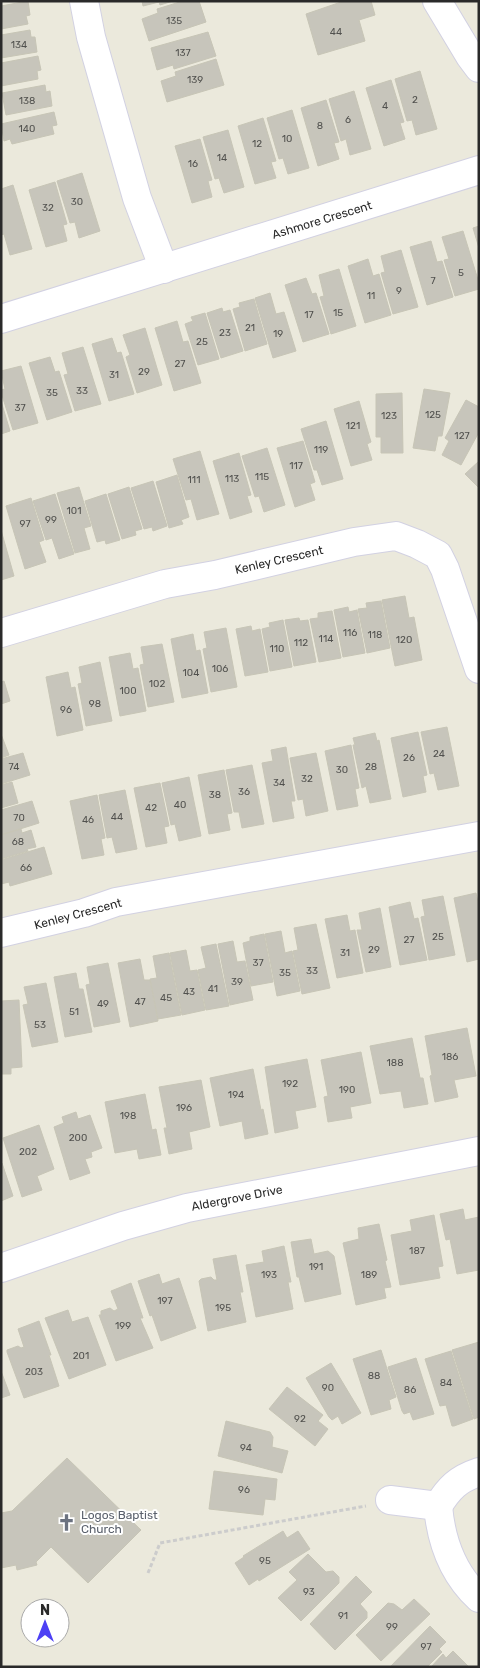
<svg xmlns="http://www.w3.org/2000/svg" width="480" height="1668" font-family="Rubik,sans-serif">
	<rect width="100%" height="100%" fill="#ebe9dc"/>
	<g fill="#c7c5bb" stroke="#c7c5b6">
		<polygon points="28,1 30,15 26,16 28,24 1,29 1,6"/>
		<polygon points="142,1 173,1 160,5 159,2 143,6"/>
		<polygon points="183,1 199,1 206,22 149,41 142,19 158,13 157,9"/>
		<polygon points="344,1 371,1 375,15 359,20 365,41 318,55 306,14"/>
		<polygon points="30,30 31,37 35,37 37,52 1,58 1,35"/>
		<polygon points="208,32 216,56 174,69 173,65 157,70 151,48"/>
		<polygon points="38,56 41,70 37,71 38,79 1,86 1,63"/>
		<polygon points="216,59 224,85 167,102 161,81 176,76 175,72"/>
		<polygon points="420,71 437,129 416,135 412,120 407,121 395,79"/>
		<polygon points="391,80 404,122 400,123 405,139 384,146 366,88"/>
		<polygon points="45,85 46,92 50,91 52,106 6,115 2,93"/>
		<polygon points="354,91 371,149 350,155 346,139 341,141 329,99"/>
		<polygon points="326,100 339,142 334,143 339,159 318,166 301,108"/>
		<polygon points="292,110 309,168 288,174 283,158 279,159 267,118"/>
		<polygon points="54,112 57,125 52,126 54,134 12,144 10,139 4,141 1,124"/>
		<polygon points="263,118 276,161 271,162 276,178 255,184 238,126"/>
		<polygon points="228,130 244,187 224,193 219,178 215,179 203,137"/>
		<polygon points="200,139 212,180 208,181 212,197 192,203 175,146"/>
		<polygon points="82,173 100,231 79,238 75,222 70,223 57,181"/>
		<polygon points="55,182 67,224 63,225 67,241 46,247 29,190"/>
		<polygon points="13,185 32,249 10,255 4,234 1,235 1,189"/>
		<polygon points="479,226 479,248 473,228"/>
		<polygon points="463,231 479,283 479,289 455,296 444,260 449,259 442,237"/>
		<polygon points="431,241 437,262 442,261 453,297 427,305 410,247"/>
		<polygon points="401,250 418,307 393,314 381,273 385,272 381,256"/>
		<polygon points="368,259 373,276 379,274 391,315 365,323 348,266"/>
		<polygon points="339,269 356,326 331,334 320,297 324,296 319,275"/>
		<polygon points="306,278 312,294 316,293 329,334 303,342 285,285"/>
		<polygon points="270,293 276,314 284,312 296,351 273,358 255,298"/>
		<polygon points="254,299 267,344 245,351 233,309 240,307 239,303"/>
		<polygon points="222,308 223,312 230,310 243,351 221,358 207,313"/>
		<polygon points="205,313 219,359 198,365 185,324 193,321 191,317"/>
		<polygon points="177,321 183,342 188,341 201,383 174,391 155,328"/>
		<polygon points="145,328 162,385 137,393 126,357 130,355 123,335"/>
		<polygon points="112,338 117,353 121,352 134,394 109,401 92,344"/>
		<polygon points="83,347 101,404 75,411 64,375 68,374 62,353"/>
		<polygon points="50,357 55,372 59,371 72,412 47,420 29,363"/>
		<polygon points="21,366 38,423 13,430 1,392 1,390 5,389 1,371"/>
		<polygon points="424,389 450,393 442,436 438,436 435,451 413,448"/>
		<polygon points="402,393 403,453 381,453 381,437 376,437 376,394"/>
		<polygon points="466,400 479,407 479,432 461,465 442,455 449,441 445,438"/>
		<polygon points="1,401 10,431 1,434"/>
		<polygon points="359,401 371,442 367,444 372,460 351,466 334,409"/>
		<polygon points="326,421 343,479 322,485 317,470 314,470 301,429"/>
		<polygon points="303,441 315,482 310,484 315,500 295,507 277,448"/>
		<polygon points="267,448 285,505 264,512 259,496 255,497 242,456"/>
		<polygon points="200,451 219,514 197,520 191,499 186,500 173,459"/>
		<polygon points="239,453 251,495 247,496 252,512 230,519 213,461"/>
		<polygon points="479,461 479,488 465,474"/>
		<polygon points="177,475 189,517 181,520 183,524 169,528 156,482"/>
		<polygon points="153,481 167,526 153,531 152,527 144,529 131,488"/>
		<polygon points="79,487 91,526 84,528 90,549 75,553 57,493"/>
		<polygon points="129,487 142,529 135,531 136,535 122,539 108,494"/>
		<polygon points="55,494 74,554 59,559 52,538 46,540 33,501"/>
		<polygon points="106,494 120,540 106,544 105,540 97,542 85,501"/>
		<polygon points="31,498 44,540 39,542 46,562 25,569 6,506"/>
		<polygon points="1,530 14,576 1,580"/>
		<polygon points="405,596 409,618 414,617 422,660 395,666 382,600"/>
		<polygon points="381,601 390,648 367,653 358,609 367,608 366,603"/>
		<polygon points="348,607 349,612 357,610 365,653 343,657 334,610"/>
		<polygon points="332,611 341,658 319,662 310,619 318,618 318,613"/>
		<polygon points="299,618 300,621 308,620 316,662 294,666 285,620"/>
		<polygon points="283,620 292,667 270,671 262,629 270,627 269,623"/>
		<polygon points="251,626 252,631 260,629 268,672 245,676 236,629"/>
		<polygon points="226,628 237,687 211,692 203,649 207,648 204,632"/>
		<polygon points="193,634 196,651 200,650 208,693 182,698 171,639"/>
		<polygon points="162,644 174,702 148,707 140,665 144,664 141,647"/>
		<polygon points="130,653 133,669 138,668 146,711 120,716 109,657"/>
		<polygon points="100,662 112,721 86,726 78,684 82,683 79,667"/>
		<polygon points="68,672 71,688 75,687 83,730 57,736 46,677"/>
		<polygon points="4,681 10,701 1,704 1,682"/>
		<polygon points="447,727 459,786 438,790 434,773 430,774 421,732"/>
		<polygon points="418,732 427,775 423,776 426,792 403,797 391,738"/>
		<polygon points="375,733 377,741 379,740 391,799 370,803 366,786 362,788 353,745 355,745 353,738"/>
		<polygon points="1,734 9,755 1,758"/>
		<polygon points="351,745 359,788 355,789 358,806 337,810 325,751"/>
		<polygon points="286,747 295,801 291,801 294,818 273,822 262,763 273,761 271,750"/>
		<polygon points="23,753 30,775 1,784 1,759"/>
		<polygon points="316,753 328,811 306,816 303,799 298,800 290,758"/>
		<polygon points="252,765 264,824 242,828 239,812 234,812 226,770"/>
		<polygon points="224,770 232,813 227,814 230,830 209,834 198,775"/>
		<polygon points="189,777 201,836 179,841 175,824 171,825 162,783"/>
		<polygon points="12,782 18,803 1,808 1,785"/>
		<polygon points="160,783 169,826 164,827 167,843 146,847 134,788"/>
		<polygon points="125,790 137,849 116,853 112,837 107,838 99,795"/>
		<polygon points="97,795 105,838 101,839 104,855 82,859 70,801"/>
		<polygon points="32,801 39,823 1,835 1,810"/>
		<polygon points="21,829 22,833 31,830 36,847 27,849 28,851 1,859 1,835"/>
		<polygon points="44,847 52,874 10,886 9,882 1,884 1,860"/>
		<polygon points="476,893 479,907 479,959 467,962 454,898"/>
		<polygon points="443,896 455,955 429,960 421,917 425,916 422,900"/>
		<polygon points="410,902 414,919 418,918 427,960 400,965 389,907"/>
		<polygon points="380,908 391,967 366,972 357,930 362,930 359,913"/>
		<polygon points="347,915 350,931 355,930 363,973 337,978 325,919"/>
		<polygon points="316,924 330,988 302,994 293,951 298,950 294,928"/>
		<polygon points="281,931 285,953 292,951 300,991 277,996 265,934"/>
		<polygon points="264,934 273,982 251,986 243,943 250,941 250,937"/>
		<polygon points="233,941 237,962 245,961 253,1000 230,1005 218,944"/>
		<polygon points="216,944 229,1006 206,1010 198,970 206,968 201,947"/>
		<polygon points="186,950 190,971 197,970 205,1010 182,1015 170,953"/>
		<polygon points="169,953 181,1015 158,1019 150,979 157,978 153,956"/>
		<polygon points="140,959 144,980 150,980 158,1021 130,1027 118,963"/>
		<polygon points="108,963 120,1022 94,1027 86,985 90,984 87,967"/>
		<polygon points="76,973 79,989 83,989 92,1032 65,1037 54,977"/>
		<polygon points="46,983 58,1042 32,1047 23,1005 28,1004 24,987"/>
		<polygon points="19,1000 22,1067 11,1068 11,1074 1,1074 1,1001"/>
		<polygon points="467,1028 476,1076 454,1080 458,1097 435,1102 430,1076 432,1075 425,1036"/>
		<polygon points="412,1038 420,1078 423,1078 428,1104 404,1108 401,1091 380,1094 370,1046"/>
		<polygon points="361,1052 371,1103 350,1107 352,1118 328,1122 324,1097 328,1096 321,1060"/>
		<polygon points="307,1059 316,1107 295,1111 298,1128 275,1133 265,1067"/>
		<polygon points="253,1069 261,1110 263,1109 268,1134 245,1139 242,1121 220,1126 210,1078"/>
		<polygon points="201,1080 210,1127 189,1132 192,1149 169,1154 164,1128 167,1128 159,1087"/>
		<polygon points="145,1094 152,1130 156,1129 161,1155 139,1159 137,1149 115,1153 105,1102"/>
		<polygon points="76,1112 78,1119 90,1115 102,1148 91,1152 92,1157 85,1159 90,1173 70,1180 54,1127 64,1123 62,1117"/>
		<polygon points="39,1125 54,1169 37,1176 42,1190 22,1197 3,1138"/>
		<polygon points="2,1163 13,1196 1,1201 1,1164"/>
		<polygon points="463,1209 465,1220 479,1217 479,1270 457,1274 450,1239 446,1240 440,1214"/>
		<polygon points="434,1215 443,1266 438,1267 440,1278 400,1285 391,1235 412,1231 410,1220"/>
		<polygon points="379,1224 387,1260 385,1261 391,1287 384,1288 386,1298 356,1305 343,1243 359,1239 358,1228"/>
		<polygon points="311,1239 314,1254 328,1251 334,1256 341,1294 305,1302 299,1277 297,1277 291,1242"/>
		<polygon points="284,1246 291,1282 288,1282 293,1309 256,1317 246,1265 264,1262 262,1251"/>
		<polygon points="236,1255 243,1292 240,1292 246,1322 208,1331 199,1281 201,1279 211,1277 214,1280 217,1280 213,1259"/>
		<polygon points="159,1274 162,1284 179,1278 196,1328 161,1341 152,1315 150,1316 138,1281"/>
		<polygon points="131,1283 143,1318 140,1318 153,1348 116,1361 99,1315 101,1315 101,1311 110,1308 114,1311 118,1309 111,1291"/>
		<polygon points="68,1310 72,1322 88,1317 106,1365 69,1379 45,1318"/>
		<polygon points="39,1321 51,1355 49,1355 59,1386 24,1398 7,1352 7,1350 18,1346 21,1348 24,1347 18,1329"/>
		<polygon points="479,1342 479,1417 474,1419 452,1350"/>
		<polygon points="381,1350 396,1397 389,1400 391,1409 371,1415 353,1359"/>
		<polygon points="451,1351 473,1419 454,1426 452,1426 446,1405 440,1406 425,1359"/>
		<polygon points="416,1358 434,1414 413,1420 410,1412 404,1414 402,1411 388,1367"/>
		<polygon points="331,1363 361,1413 342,1424 338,1416 332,1420 329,1417 306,1378"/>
		<polygon points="1,1371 10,1395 1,1398"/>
		<polygon points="287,1387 323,1415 318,1421 328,1429 315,1446 269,1409"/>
		<polygon points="226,1421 270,1432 273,1437 272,1447 288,1451 282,1473 218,1456"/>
		<polygon points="67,1458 141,1530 88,1583 51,1547 36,1562 37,1565 17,1570 16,1565 1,1568 1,1513 12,1511"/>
		<polygon points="214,1471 277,1479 275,1500 265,1499 263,1515 209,1509"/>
		<polygon points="283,1531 287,1538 298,1531 310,1549 259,1581 258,1579 249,1585 235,1563 244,1557 243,1556"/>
		<polygon points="308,1554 326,1572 333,1571 339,1577 339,1583 301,1621 278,1598 297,1580 289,1572"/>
		<polygon points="356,1576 372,1592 360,1604 367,1612 367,1618 335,1650 310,1624"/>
		<polygon points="414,1599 430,1614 381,1661 356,1635 388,1603 394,1604 402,1610"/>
		<polygon points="430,1626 446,1642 439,1649 442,1652 427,1667 390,1667"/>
		<polygon points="453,1651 469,1667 431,1667 443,1654 446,1658"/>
	</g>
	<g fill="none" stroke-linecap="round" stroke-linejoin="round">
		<defs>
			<g id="minor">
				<polyline points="84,1 91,37 137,198 164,269"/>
				<polyline points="437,1 470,56 479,68"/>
				<polyline points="1,319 479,170"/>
				<polyline points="1,633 165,584 215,575 354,542 396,536 417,544 438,555 445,569 479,669"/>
				<polyline points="1,933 84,913 116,902 479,836"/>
				<polyline points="1,1268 123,1226 187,1208 479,1151"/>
				<polyline points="390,1500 438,1506"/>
				<path d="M438,1506C441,1541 453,1574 479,1598"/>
				<path d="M438,1506C449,1488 458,1479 479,1472"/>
			</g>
		</defs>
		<use href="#minor" stroke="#d2d1e2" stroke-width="30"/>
		<polyline stroke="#ccc" stroke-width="3" stroke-dasharray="4 2.5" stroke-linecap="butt" points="148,1573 160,1543 366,1506"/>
		<use href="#minor" stroke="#fff" stroke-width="28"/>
	</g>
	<defs>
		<symbol id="church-bare" viewBox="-9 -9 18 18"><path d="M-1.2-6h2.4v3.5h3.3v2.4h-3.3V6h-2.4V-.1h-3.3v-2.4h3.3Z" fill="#6b7280" stroke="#fff" stroke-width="2.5" paint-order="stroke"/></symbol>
	</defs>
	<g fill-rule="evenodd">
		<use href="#church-bare" x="54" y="1510" width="25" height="25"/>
	</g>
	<g text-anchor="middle" stroke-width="4" stroke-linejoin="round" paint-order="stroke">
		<g font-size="10" fill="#51514e">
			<text x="174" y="24">135</text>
			<text x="336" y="35">44</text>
			<text x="19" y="48">134</text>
			<text x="183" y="56">137</text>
			<text x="195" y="83">139</text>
			<text x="415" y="103">2</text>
			<text x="27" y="104">138</text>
			<text x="385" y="109">4</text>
			<text x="348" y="123">6</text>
			<text x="320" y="129">8</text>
			<text x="27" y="132">140</text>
			<text x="287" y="142">10</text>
			<text x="257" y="147">12</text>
			<text x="222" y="161">14</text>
			<text x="193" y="167">16</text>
			<text x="77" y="205">30</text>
			<text x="48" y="211">32</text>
			<text x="461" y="276">5</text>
			<text x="433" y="284">7</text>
			<text x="399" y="294">9</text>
			<text x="371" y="299">11</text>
			<text x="338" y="316">15</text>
			<text x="309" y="318">17</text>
			<text x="250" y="331">21</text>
			<text x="225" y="336">23</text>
			<text x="278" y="337">19</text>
			<text x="202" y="345">25</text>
			<text x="180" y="367">27</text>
			<text x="144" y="375">29</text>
			<text x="114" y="378">31</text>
			<text x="82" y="394">33</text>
			<text x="52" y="396">35</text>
			<text x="20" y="411">37</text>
			<text x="433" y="418">125</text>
			<text x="389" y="419">123</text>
			<text x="353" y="429">121</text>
			<text x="462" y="439">127</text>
			<text x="321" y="453">119</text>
			<text x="296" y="469">117</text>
			<text x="262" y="480">115</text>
			<text x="232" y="482">113</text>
			<text x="194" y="483">111</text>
			<text x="74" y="514">101</text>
			<text x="51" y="523">99</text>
			<text x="25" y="527">97</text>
			<text x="350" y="636">116</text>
			<text x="375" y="638">118</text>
			<text x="326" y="642">114</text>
			<text x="404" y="643">120</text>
			<text x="301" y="646">112</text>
			<text x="277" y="652">110</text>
			<text x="220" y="672">106</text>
			<text x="191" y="676">104</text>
			<text x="157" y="687">102</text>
			<text x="128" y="694">100</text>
			<text x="95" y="707">98</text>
			<text x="66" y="713">96</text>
			<text x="439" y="757">24</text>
			<text x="409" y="761">26</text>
			<text x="14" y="770">74</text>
			<text x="371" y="770">28</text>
			<text x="342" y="773">30</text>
			<text x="307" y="782">32</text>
			<text x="279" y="786">34</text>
			<text x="244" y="795">36</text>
			<text x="215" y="798">38</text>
			<text x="180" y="808">40</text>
			<text x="151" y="811">42</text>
			<text x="117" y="820">44</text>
			<text x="19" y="821">70</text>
			<text x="88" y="823">46</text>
			<text x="18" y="845">68</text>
			<text x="26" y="871">66</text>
			<text x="438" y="940">25</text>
			<text x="409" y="943">27</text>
			<text x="374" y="953">29</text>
			<text x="345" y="956">31</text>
			<text x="258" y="966">37</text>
			<text x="312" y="974">33</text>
			<text x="285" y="976">35</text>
			<text x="237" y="985">39</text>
			<text x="213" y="992">41</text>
			<text x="189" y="995">43</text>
			<text x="166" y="1001">45</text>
			<text x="140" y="1005">47</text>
			<text x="103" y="1007">49</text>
			<text x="74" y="1015">51</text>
			<text x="40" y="1028">53</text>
			<text x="450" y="1060">186</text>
			<text x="395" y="1066">188</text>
			<text x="290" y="1087">192</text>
			<text x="347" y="1093">190</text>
			<text x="236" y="1098">194</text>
			<text x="184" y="1111">196</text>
			<text x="128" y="1119">198</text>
			<text x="78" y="1141">200</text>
			<text x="28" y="1155">202</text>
			<text x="417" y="1254">187</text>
			<text x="316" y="1270">191</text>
			<text x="269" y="1278">193</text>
			<text x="369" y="1278">189</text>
			<text x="165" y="1304">197</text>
			<text x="223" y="1311">195</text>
			<text x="123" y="1329">199</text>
			<text x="81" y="1359">201</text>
			<text x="34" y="1375">203</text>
			<text x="374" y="1379">88</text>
			<text x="446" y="1386">84</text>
			<text x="328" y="1391">90</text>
			<text x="410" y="1393">86</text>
			<text x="300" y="1422">92</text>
			<text x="246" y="1451">94</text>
			<text x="244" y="1493">96</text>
			<text x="265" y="1564">95</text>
			<text x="309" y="1595">93</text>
			<text x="343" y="1619">91</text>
			<text x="392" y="1630">99</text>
			<text x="426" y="1650">97</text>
		</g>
		<g font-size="12" fill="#2a2a2a" stroke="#fff">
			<text transform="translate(322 220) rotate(-17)" y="4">Ashmore Crescent</text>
			<text transform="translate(279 560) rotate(-13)" y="4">Kenley Crescent</text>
			<text transform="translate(78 914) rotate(-15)" y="4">Kenley Crescent</text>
			<text transform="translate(237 1198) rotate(-11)" y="4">Aldergrove Drive</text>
		</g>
		<g font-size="12" fill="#5b616d" stroke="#fff" text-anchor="start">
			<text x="81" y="1519">Logos Baptist<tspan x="81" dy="14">Church</tspan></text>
		</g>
	</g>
	<rect width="480" height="1668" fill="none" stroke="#2a2a2a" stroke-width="5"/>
	<g transform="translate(45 1623)"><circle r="24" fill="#ffffff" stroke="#aaaaaa"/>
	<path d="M0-4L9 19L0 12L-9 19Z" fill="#4d40f4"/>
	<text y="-8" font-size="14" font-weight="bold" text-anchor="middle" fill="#2a2a2a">N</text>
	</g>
</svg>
